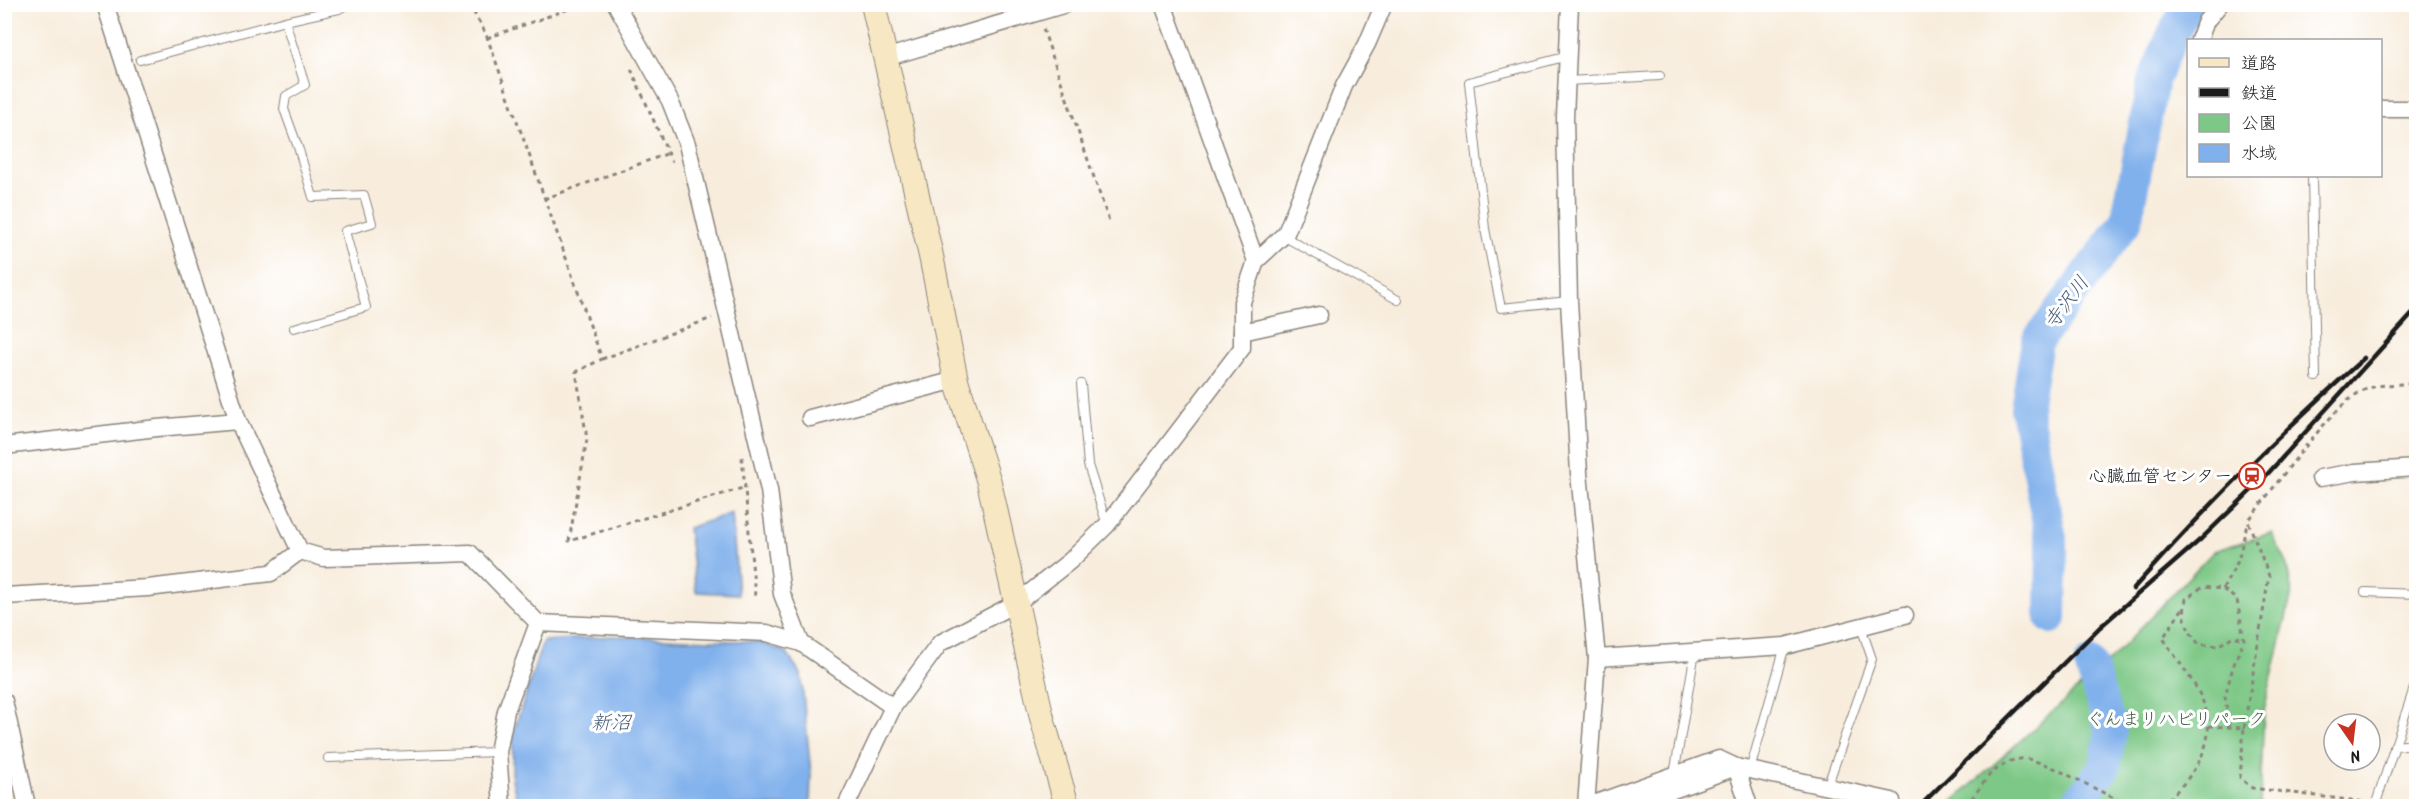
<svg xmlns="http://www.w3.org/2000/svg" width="2421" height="811" font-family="Kalam,'Klee One',sans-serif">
	<rect width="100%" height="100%" fill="#fff"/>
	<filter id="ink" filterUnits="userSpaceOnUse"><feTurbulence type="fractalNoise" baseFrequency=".0167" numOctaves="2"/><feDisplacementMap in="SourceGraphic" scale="12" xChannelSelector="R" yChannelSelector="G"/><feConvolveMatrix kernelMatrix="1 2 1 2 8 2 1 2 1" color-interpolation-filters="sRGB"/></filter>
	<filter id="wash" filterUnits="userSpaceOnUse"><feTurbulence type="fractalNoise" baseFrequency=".008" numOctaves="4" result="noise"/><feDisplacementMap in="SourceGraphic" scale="24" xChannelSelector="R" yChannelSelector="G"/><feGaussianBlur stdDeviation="1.35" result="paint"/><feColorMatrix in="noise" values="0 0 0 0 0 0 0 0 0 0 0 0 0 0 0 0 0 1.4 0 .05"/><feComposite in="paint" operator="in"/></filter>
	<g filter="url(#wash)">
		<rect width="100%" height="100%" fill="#f8eddd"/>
		<polygon fill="#7dc886" stroke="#4c7251" stroke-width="1.5" points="2271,533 2286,561 2292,593 2264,710 2260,806 1948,806 2112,658 2214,551"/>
		<g fill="#81b1ec" stroke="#4e6684" stroke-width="1.5">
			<polygon points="732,513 738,594 696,592 688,528"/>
			<polygon points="613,636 760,642 786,652 801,674 811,773 810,806 518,806 512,779 513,734 543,641"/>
		</g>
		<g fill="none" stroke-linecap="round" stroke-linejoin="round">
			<g stroke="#81b1ec" stroke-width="32">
				<polyline points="2051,618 2052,544 2026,409 2037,341 2126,222 2153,81 2172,36 2189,4"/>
				<polyline points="2074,806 2105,767 2111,730 2090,664"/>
			</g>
		</g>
	</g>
	<g filter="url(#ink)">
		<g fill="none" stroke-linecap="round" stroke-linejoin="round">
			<defs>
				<g id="lane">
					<polyline points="285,21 305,85 286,96 284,109 299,150 313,197 364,195 372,223 345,231 366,307 294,328"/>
					<polyline points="1568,56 1469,82 1485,229 1501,308 1569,301"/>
					<polyline points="140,60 285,21 339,9 348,4"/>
					<polyline points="1567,81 1660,76"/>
					<polyline points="2312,176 2316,377"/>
					<polyline points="1283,236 1398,300"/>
					<polyline points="1081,384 1088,465 1107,525"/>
					<polyline points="2365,592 2416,594"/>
					<polyline points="2394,746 2416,744"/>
					<polyline points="328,758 498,752"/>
					<polyline points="1750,770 1785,646"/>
					<polyline points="1674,775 1695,652"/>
					<polyline points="1827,787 1872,659 1861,627"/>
					<polyline points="2376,803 2416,682"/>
				</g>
				<g id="street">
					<polyline points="105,4 238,421 300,551 324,558 470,553 538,623 767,633 801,643 893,707"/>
					<polyline points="616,4 670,101 687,144 769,490 782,594 801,643"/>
					<polyline points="1163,4 1256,261"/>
					<polyline points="1570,4 1565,118 1569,301 1579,473 1597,658 1586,806"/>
					<polyline points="2199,40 2206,21 2220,4"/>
					<polyline points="885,58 1066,4"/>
					<polyline points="2380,109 2416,109"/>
					<polyline points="1242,332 1319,315"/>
					<polyline points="810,418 956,380"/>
					<polyline points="4,446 157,428 238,421"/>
					<polyline points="2320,478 2355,472 2416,468"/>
					<polyline points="4,596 148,588 271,573 300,551"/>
					<polyline points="1597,658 1785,646 1905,615"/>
					<polyline points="4,701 27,806"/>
					<polyline points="1736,767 1749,806"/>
					<polyline points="502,806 498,752 506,711 538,623"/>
					<polyline points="846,806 893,707 940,643 1018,602 1070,561 1107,525 1242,348 1242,302 1256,261 1286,233 1344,86 1367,44 1384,4"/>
					<polyline points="1588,806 1719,759 1736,767 1892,801"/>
					<polyline points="1629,806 1736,767"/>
				</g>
				<polyline id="secondary" points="873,4 931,256 956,380 989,482 1042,718 1067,806"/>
			</defs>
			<use href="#lane" stroke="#8a847c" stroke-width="10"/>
			<use href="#street" stroke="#8a847c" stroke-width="19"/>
			<use href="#secondary" stroke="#8a847c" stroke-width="26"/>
			<g stroke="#8a847c" stroke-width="3" stroke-dasharray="4.5 4.5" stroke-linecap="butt">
				<polyline points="469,4 486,34 602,359 576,372 587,439 569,541 746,487"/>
				<polyline points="1043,29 1110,224"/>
				<polyline points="487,38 583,4"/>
				<polyline points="631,69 672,162"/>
				<polyline points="544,199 669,153"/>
				<polyline points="602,359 712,318"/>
				<polyline points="742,457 755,596"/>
				<polyline points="2223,589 2238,561 2247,524"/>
				<polyline points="2209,726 2244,728 2240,778 2252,788 2365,802"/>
				<path d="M2229,727L2225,696L2233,667L2244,639L2237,600L2223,589L2202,587L2186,599C2182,618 2186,629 2199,644L2218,646L2233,636L2244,639"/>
				<path d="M2244,728L2269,576L2248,521C2271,492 2332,405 2362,391C2378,383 2399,385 2416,383"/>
				<polyline points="1966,806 1991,773 2010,761 2025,758 2050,766 2130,806"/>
				<path d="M2163,806C2172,795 2185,784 2193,771C2230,716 2192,684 2163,638L2183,608"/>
			</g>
			<use href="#lane" stroke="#fff" stroke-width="8"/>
			<use href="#street" stroke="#fff" stroke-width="16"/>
			<use href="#secondary" stroke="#f7e8c3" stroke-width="24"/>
			<g stroke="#1c1c1c" stroke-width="4.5">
				<path d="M2133,589C2205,507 2283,431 2364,358"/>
				<polyline points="1920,806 2100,627 2201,539 2262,480 2416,310"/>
			</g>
		</g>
	</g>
	<defs>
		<symbol id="station-ring" viewBox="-11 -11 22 22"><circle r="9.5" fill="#fff" stroke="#c8321e" stroke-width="1.5"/><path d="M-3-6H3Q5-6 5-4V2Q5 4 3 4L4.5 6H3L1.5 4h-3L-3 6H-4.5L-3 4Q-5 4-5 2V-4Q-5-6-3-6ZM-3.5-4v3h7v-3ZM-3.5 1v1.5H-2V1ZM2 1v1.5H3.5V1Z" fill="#c8321e"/></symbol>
	</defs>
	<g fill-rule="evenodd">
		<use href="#station-ring" x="2237" y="461" width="30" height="30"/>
	</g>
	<g text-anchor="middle" stroke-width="6" stroke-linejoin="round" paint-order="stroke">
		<g font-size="18" fill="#1c1c1c" stroke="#fff" text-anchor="end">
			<text x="2232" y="482">心臓血管センター</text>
		</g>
		<g font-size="18" fill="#436146" stroke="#fff">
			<text x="2176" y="725">ぐんまリハビリパーク</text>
		</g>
		<g font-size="20" font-style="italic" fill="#495f7a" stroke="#fff">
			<text transform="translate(2066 302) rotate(-53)" y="7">寺沢川</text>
			<text x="611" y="729">新沼</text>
		</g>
	</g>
	<rect width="2421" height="811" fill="none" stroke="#fff" stroke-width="24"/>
	<rect x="2187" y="39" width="195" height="138" fill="#ffffff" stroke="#a4a4a4" stroke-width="1.5"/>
	<rect x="2199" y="58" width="30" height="9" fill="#f7e8c3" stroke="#a4a4a4" stroke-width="1.5"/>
	<text x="2241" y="69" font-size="18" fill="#1c1c1c">道路</text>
	<rect x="2199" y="88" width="30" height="9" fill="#1c1c1c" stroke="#a4a4a4" stroke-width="1.5"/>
	<text x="2241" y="99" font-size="18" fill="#1c1c1c">鉄道</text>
	<rect x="2199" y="114" width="30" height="18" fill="#7dc886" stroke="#a4a4a4" stroke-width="1.5"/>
	<text x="2241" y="129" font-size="18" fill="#1c1c1c">公園</text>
	<rect x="2199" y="144" width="30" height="18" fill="#81b1ec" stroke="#a4a4a4" stroke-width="1.5"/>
	<text x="2241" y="159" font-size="18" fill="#1c1c1c">水域</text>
	<g transform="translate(2352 742) rotate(166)"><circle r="28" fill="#ffffff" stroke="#a4a4a4" stroke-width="1.5"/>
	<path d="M0-4.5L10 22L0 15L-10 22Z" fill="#c8321e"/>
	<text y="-9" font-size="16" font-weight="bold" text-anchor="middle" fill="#1c1c1c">N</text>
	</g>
</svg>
